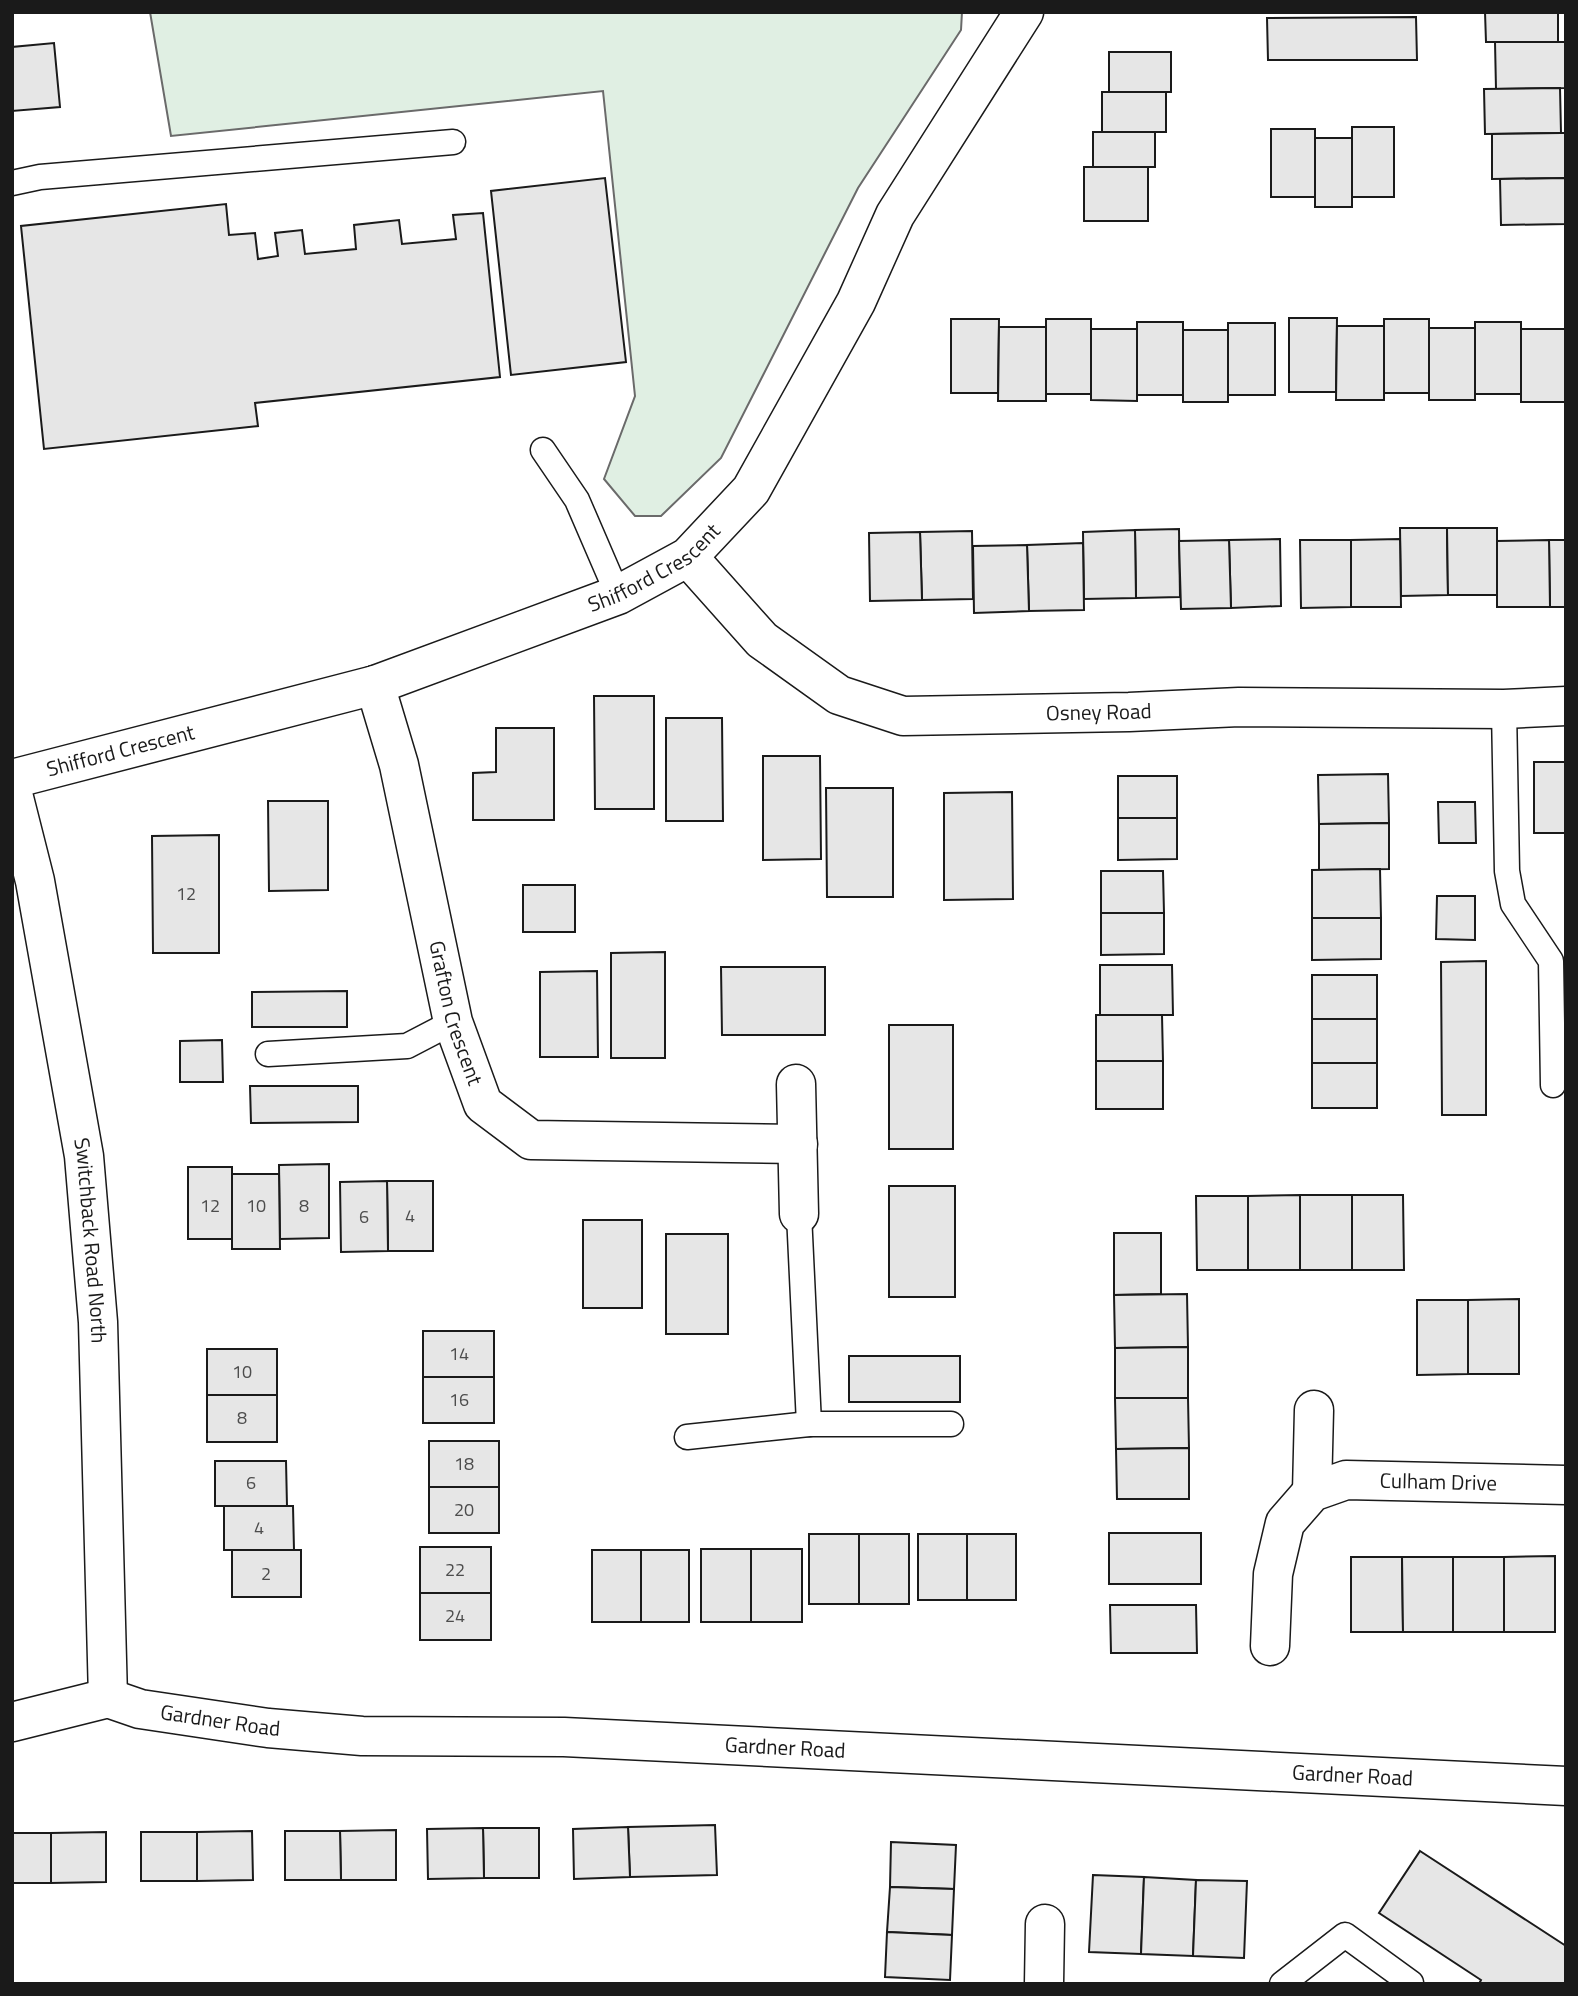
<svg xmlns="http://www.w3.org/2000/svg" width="1578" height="1996" font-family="'Titillium Web',sans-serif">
	<rect width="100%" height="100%" fill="#fff"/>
	<polygon fill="#e0efe3" stroke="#6a6a6a" stroke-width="2" points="150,12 962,12 961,30 858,188 721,458 661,516 635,516 604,479 635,396 603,91 171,136"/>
	<g fill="#e6e6e6" stroke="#1a1a1a" stroke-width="2">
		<polygon points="1485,12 1558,12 1558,42 1486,42"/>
		<polygon points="1416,17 1417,60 1268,60 1267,18"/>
		<polygon points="1495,42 1566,42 1566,88 1496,89"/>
		<polygon points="54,43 60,107 12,111 12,47"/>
		<rect x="1109" y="52" width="62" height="40"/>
		<polygon points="1560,88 1561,133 1485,134 1484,89"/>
		<rect x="1102" y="92" width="64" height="40"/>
		<rect x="1352" y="127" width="42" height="70"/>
		<rect x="1271" y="129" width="44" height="68"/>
		<rect x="1093" y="132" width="62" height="35"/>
		<polygon points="1561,133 1566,133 1566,178 1492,179 1492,134"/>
		<rect x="1315" y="138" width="37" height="69"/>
		<rect x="1084" y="167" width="64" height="54"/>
		<polygon points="605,178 626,362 511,375 491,191"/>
		<polygon points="1566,178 1566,224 1501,225 1500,179"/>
		<polygon points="226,204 229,235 255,233 258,259 278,256 275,233 302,230 305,254 356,249 354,225 399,220 402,244 456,239 453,215 483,213 500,377 255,403 258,426 44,449 21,226"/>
		<polygon points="1289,318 1337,318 1336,392 1289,392"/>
		<polygon points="951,319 999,319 998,393 951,393"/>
		<rect x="1046" y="319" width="45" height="75"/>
		<rect x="1384" y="319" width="45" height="74"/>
		<rect x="1137" y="322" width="46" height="73"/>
		<rect x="1475" y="322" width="46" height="72"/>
		<rect x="1228" y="323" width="47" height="72"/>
		<polygon points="1337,326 1384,326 1384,400 1336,400"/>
		<polygon points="999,327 1046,327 1046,401 998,401"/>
		<rect x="1429" y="328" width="46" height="72"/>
		<polygon points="1091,329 1137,329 1137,401 1091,400"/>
		<rect x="1521" y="329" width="45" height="73"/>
		<rect x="1183" y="330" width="45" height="72"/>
		<polygon points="1400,528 1447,528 1448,595 1401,596"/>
		<polygon points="1447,528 1497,528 1497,595 1448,595"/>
		<polygon points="1179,529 1180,597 1136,598 1135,530"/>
		<polygon points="1135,530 1136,598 1084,599 1083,532"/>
		<polygon points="972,531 973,599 922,600 920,532"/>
		<polygon points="920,532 922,600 870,601 869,533"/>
		<polygon points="1280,539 1281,606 1231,608 1229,540"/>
		<polygon points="1400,539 1401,607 1351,607 1351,540"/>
		<polygon points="1229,540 1231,608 1181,609 1179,541"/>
		<polygon points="1300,540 1351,540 1351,607 1301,608"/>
		<polygon points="1549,540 1566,540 1566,607 1550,607"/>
		<polygon points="1549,540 1550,607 1497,607 1497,541"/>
		<polygon points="1083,543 1084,610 1029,611 1027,545"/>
		<polygon points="1027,545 1029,611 974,613 973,546"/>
		<polygon points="594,696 654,696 654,809 595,809"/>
		<polygon points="666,718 722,718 723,821 666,821"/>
		<polygon points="496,728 554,728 554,820 473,820 473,773 496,772"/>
		<polygon points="763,756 820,756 821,859 763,860"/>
		<rect x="1534" y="762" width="32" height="71"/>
		<polygon points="1388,774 1389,823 1319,824 1318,775"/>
		<rect x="1118" y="776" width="59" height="42"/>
		<polygon points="826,788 893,788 893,897 827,897"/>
		<polygon points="1012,792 1013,899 944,900 944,793"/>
		<polygon points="268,801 328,801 328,890 269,891"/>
		<polygon points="1438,802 1475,802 1476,843 1439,843"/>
		<polygon points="1118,818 1177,818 1177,859 1118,860"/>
		<polygon points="1389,823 1389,869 1319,870 1319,824"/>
		<polygon points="219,835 219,953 153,953 152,836"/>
		<polygon points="1380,869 1381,918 1312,918 1312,870"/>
		<polygon points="1101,871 1163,871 1164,913 1101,913"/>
		<rect x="523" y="885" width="52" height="47"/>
		<polygon points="1437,896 1475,896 1475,940 1436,939"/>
		<polygon points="1101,913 1164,913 1164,954 1101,955"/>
		<polygon points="1312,918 1381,918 1381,959 1312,960"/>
		<polygon points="665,952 665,1058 611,1058 611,953"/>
		<polygon points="1486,961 1486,1115 1442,1115 1441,962"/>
		<polygon points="1100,965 1172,965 1173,1015 1100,1015"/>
		<polygon points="721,967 825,967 825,1035 722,1035"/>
		<polygon points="597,971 598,1057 540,1057 540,972"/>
		<rect x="1312" y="975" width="65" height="44"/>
		<polygon points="347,991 347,1027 252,1027 252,992"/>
		<polygon points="1096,1015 1162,1015 1163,1061 1096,1061"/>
		<rect x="1312" y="1019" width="65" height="44"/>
		<rect x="889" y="1025" width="64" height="124"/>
		<polygon points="222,1040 223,1082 180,1082 180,1041"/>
		<rect x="1096" y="1061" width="67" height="48"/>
		<rect x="1312" y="1063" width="65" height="45"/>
		<polygon points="250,1086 358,1086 358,1122 251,1123"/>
		<polygon points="329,1164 329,1238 280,1239 279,1165"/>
		<rect x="188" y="1167" width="44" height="72"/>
		<polygon points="232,1174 279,1174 280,1249 232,1249"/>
		<polygon points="387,1181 433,1181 433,1251 388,1251"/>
		<polygon points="387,1181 388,1251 341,1252 340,1182"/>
		<rect x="889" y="1186" width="66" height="111"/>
		<polygon points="1300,1195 1300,1270 1248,1270 1248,1196"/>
		<rect x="1300" y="1195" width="52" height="75"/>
		<polygon points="1352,1195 1403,1195 1404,1270 1352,1270"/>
		<polygon points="1196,1196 1248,1196 1248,1270 1197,1270"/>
		<rect x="583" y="1220" width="59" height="88"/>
		<polygon points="1114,1233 1161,1233 1161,1294 1114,1295"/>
		<rect x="666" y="1234" width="62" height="100"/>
		<polygon points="1187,1294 1188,1347 1115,1348 1114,1295"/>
		<polygon points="1519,1299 1519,1374 1468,1374 1468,1300"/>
		<polygon points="1417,1300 1468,1300 1468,1374 1417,1375"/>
		<rect x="423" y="1331" width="71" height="46"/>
		<polygon points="1188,1347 1188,1398 1115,1398 1115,1348"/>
		<rect x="207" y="1349" width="70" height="46"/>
		<rect x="849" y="1356" width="111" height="46"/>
		<rect x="423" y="1377" width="71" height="46"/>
		<rect x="207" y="1395" width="70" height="47"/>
		<polygon points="1115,1398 1188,1398 1189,1448 1116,1449"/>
		<rect x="429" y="1441" width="70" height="46"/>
		<polygon points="1189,1448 1189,1499 1117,1499 1116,1449"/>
		<polygon points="215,1461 286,1461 287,1506 215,1506"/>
		<rect x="429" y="1487" width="70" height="46"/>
		<polygon points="224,1506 293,1506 294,1550 224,1550"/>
		<rect x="1109" y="1533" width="92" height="51"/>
		<rect x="809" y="1534" width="50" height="70"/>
		<rect x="859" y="1534" width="50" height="70"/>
		<rect x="918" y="1534" width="49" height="66"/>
		<rect x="967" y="1534" width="49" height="66"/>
		<rect x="420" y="1547" width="71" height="46"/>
		<rect x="701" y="1549" width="50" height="73"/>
		<rect x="751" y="1549" width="51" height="73"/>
		<rect x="232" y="1550" width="69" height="47"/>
		<rect x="592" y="1550" width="49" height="72"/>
		<rect x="641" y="1550" width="48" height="72"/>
		<polygon points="1555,1556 1555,1632 1504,1632 1504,1557"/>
		<polygon points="1351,1557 1402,1557 1403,1632 1351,1632"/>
		<polygon points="1402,1557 1453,1557 1453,1632 1403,1632"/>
		<rect x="1453" y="1557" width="51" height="75"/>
		<rect x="420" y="1593" width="71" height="47"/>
		<polygon points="1110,1605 1196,1605 1197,1653 1111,1653"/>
		<polygon points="715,1825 717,1875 630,1877 628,1827"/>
		<polygon points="628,1827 630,1877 574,1879 573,1829"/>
		<polygon points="483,1828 539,1828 539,1878 484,1878"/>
		<polygon points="483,1828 484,1878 428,1879 427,1829"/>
		<polygon points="396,1830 396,1880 341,1880 340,1831"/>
		<polygon points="252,1831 253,1880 197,1881 197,1832"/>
		<polygon points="285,1831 340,1831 341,1880 285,1880"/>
		<polygon points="106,1832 106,1882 51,1883 51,1833"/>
		<rect x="141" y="1832" width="56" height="49"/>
		<rect x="12" y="1833" width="39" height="50"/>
		<polygon points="891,1842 956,1845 954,1889 890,1887"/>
		<polygon points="1420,1851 1566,1946 1566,1984 1479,1984 1481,1980 1379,1913"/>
		<polygon points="1093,1875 1144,1877 1141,1954 1089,1952"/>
		<polygon points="1144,1877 1196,1880 1193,1956 1141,1954"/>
		<polygon points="1196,1880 1247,1881 1244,1958 1193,1956"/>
		<polygon points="890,1887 954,1889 952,1935 887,1932"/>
		<polygon points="887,1932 952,1935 950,1980 885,1977"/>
	</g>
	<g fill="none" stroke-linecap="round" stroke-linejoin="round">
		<defs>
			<g id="lane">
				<polyline points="12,183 40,177 453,142"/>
				<polyline points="543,450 577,500 618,595"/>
				<polyline points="1504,709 1507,871 1513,904 1551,961 1553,1085"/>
				<polyline points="268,1054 407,1046 453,1022"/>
				<polyline points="799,1214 809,1424 951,1424"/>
				<polyline points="687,1437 809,1424"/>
				<polyline points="1282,1984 1345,1935 1411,1983"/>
			</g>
			<g id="street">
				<path id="s1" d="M688,557L762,640L839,695L903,716L1129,712L1239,707L1504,709L1566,706"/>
				<path id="s2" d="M375,685L399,765L453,1022L483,1104L531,1140L798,1144"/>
				<path id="s3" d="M12,779L375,685L618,595L688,557L751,490L856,302L895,215L1024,12"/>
				<polyline points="796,1084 799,1214"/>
				<polyline points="1312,1492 1314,1410"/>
				<path id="s4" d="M1270,1646L1273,1574L1285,1523L1312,1492L1346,1480L1566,1485"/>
				<polyline points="1044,1984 1045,1924"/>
			</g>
			<g id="secondary">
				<path id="s5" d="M12,790L35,881L84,1156L98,1322L108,1698"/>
				<path id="s6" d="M12,1722L108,1698L140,1709L268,1728L362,1736L564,1737L1566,1786"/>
			</g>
		</defs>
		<use href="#lane" stroke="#1a1a1a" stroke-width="27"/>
		<use href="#street" stroke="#1a1a1a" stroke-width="41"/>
		<use href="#secondary" stroke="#1a1a1a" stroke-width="41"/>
		<use href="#lane" stroke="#fff" stroke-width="24"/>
		<use href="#street" stroke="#fff" stroke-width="38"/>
		<use href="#secondary" stroke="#fff" stroke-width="38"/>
	</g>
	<g text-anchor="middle" stroke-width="5" stroke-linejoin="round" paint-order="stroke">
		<g font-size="18" fill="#4d4d4d">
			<text x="186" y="900">12</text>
			<text x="210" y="1212">12</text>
			<text x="256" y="1212">10</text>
			<text x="304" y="1212">8</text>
			<text x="410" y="1222">4</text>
			<text x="364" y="1223">6</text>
			<text x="459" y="1360">14</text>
			<text x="242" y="1378">10</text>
			<text x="459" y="1406">16</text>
			<text x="242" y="1424">8</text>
			<text x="464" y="1470">18</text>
			<text x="251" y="1489">6</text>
			<text x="464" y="1516">20</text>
			<text x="259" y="1534">4</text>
			<text x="455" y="1576">22</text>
			<text x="266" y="1580">2</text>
			<text x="455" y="1622">24</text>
		</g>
		<g font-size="21" fill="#1a1a1a" stroke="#fff">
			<text dy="7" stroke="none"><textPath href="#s3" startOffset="679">Shifford Crescent</textPath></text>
			<text dy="7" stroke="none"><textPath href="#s1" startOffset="469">Osney Road</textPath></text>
			<text dy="7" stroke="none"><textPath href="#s3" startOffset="112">Shifford Crescent</textPath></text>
			<text dy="7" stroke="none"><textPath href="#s2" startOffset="338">Grafton Crescent</textPath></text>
			<text dy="7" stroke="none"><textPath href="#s5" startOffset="458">Switchback Road North</textPath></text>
			<text dy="7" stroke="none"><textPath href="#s4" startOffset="294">Culham Drive</textPath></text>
			<text dy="7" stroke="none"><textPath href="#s6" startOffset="214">Gardner Road</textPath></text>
			<text dy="7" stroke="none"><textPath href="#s6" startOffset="780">Gardner Road</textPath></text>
			<text dy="7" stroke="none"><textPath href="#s6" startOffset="1348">Gardner Road</textPath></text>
		</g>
	</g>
	<rect width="1578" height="1996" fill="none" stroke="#1a1a1a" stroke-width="28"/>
</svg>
